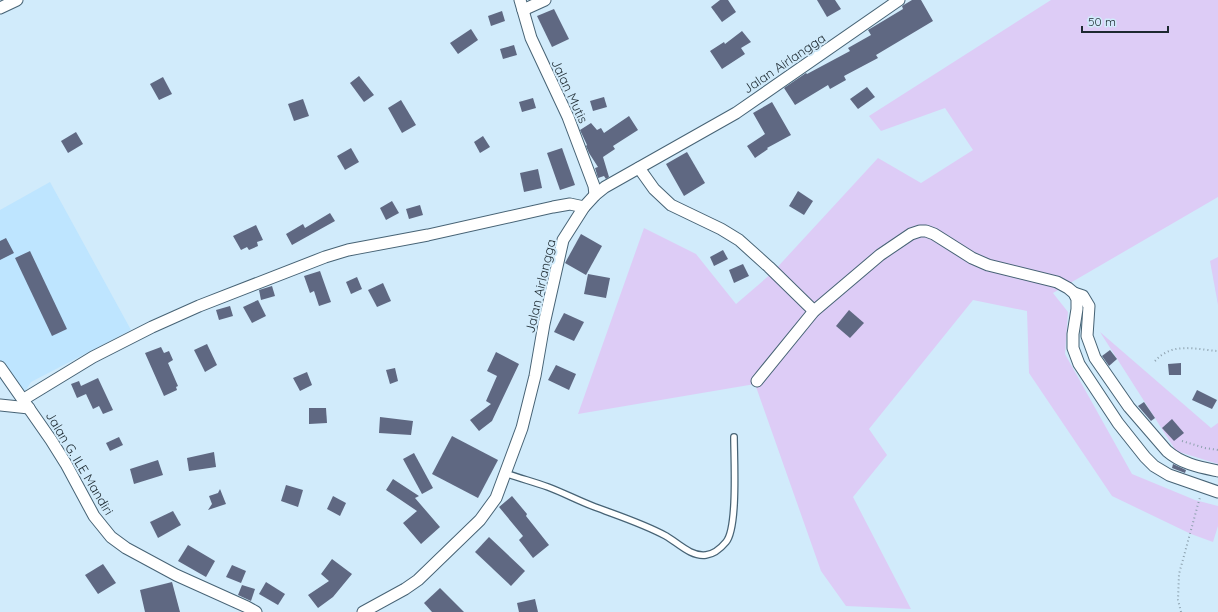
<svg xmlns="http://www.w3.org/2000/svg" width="1218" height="612" font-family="Quicksand,sans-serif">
	<rect width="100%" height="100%" fill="#d1ebfb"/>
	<polygon fill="#bee5ff" points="50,182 131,330 31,382 18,402 0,379 0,210"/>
	<g fill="#ddccf6">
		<polygon points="1051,0 1218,0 1218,197 1053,293 1068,312 1065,354 1132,474 1195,500 1218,506 1218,526 1213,542 1191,534 1112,496 1029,373 1027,311 973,300 869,429 887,455 853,497 911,609 846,606 821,571 755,384 578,414 644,228 696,254 736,304 772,273 878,158 921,183 973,150 945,108 881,131 869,116"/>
		<polygon points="1218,257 1218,305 1210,261"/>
		<polygon points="1100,332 1211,428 1218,423 1218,464 1176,451"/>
	</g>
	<g fill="#5f6882">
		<polygon points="720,0 728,0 736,12 722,22 711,7"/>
		<polygon points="817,0 835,0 841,9 827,17"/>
		<polygon points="912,0 921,0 933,21 876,55 878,58 844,76 846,80 830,89 828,85 795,105 784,88 806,73 807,74 850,51 848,48 871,35 868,30 903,9 902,6"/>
		<polygon points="554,9 569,39 552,47 537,16"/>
		<polygon points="502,11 505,21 491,26 488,16"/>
		<polygon points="471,29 478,40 458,54 450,43"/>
		<polygon points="742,31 751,42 741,48 745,54 722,69 710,51 724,42 725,44"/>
		<polygon points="514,45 517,55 503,59 500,49"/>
		<polygon points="359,76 374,95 364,102 350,83"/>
		<polygon points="163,77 172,94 159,100 150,84"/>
		<polygon points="867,87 875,97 858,109 850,99"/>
		<polygon points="604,97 607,107 593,111 590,101"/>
		<polygon points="533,98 536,108 522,112 519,102"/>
		<polygon points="303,99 309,116 294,121 288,104"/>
		<polygon points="401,100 416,125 402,133 388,108"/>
		<polygon points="772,102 791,135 767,148 768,149 755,158 747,146 765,134 753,113"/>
		<polygon points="629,116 638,130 613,146 615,149 603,157 609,177 606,179 604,176 598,178 595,168 598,167 589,153 586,146 587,145 580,130 591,123 597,130 601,128 604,133"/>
		<polygon points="76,132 83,144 68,153 61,141"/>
		<polygon points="483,136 490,147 480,153 474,142"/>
		<polygon points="351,148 359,162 345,170 337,156"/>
		<polygon points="562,148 575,185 560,190 547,153"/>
		<polygon points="687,152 705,183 684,196 666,164"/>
		<polygon points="538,169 542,188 524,192 520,173"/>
		<polygon points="798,191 813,201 804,215 789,206"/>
		<polygon points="392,201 399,213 386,220 380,208"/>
		<polygon points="420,205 423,215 409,219 406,209"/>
		<polygon points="330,213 335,221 292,245 286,234 303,224 305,228"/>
		<polygon points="256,225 263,240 257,242 258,246 249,250 247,247 241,250 233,236"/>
		<polygon points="581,234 602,246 586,275 565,263"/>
		<polygon points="6,238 14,253 0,260 0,241"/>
		<polygon points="723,250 728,259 714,266 710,257"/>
		<polygon points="30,251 67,329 52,336 15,258"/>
		<polygon points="743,264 749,276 734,283 729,270"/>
		<polygon points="320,271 331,302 319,306 314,291 310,293 304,276"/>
		<polygon points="588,274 610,278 606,298 584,294"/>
		<polygon points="357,277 362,289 351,294 346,282"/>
		<polygon points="383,283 391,301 377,307 368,290"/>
		<polygon points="272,286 275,296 261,300 259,290"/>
		<polygon points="258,300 266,316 252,323 243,307"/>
		<polygon points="230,306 233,316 219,320 216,310"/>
		<polygon points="849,310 864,323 850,338 836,326"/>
		<polygon points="564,313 584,322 574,341 554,332"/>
		<polygon points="207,344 217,365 205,372 194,350"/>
		<polygon points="161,347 164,353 169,351 173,360 168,363 178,386 176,387 177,390 164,396 145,353"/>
		<polygon points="1110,350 1117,359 1109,366 1102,356"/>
		<polygon points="496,352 519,364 492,421 479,431 470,420 491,404 486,401 497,376 487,371"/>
		<polygon points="1181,363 1181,375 1169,375 1168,364"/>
		<polygon points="556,365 576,374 569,390 548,380"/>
		<polygon points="395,368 398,381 390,384 386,370"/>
		<polygon points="307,372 312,385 300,391 293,378"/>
		<polygon points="98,378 113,410 103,414 99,406 93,409 86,394 77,398 71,384 79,381 81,386"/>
		<polygon points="1197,390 1217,400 1212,409 1192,400"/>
		<polygon points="1144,402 1155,418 1151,421 1138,406"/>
		<polygon points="309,408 326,408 327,423 309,424"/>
		<polygon points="380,417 413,421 411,435 379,433"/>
		<polygon points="1172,419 1184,433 1174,441 1162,428"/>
		<polygon points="452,436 498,460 478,498 432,474"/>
		<polygon points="119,437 123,445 110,451 106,443"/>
		<polygon points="214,452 216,467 189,471 187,458"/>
		<polygon points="414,453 433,488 422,494 403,459"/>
		<polygon points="158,460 163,475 134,484 130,469"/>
		<polygon points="1173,464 1186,470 1185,473 1172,468"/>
		<polygon points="393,479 419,496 415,498 440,527 421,544 403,523 417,511 386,490"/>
		<polygon points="286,485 303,490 298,507 281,501"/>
		<polygon points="220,489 226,504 208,510 212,504 209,496 218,493"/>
		<polygon points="333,496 346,503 340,516 327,509"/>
		<polygon points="512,496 527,514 526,516 549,545 533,558 519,540 523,536 499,507"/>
		<polygon points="173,511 181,525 158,538 150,522"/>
		<polygon points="489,537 525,571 511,586 475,552"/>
		<polygon points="188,545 215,561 206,577 178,561"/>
		<polygon points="332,559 352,574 333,597 318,608 308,595 329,581 321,574"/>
		<polygon points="103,564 116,583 98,594 85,575"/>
		<polygon points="232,565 246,571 241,583 226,577"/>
		<polygon points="172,582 180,612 145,612 140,590"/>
		<polygon points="266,582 285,594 278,605 259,594"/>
		<polygon points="242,585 255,589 251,601 238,595"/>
		<polygon points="440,588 464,612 432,612 424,603"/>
		<polygon points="535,599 538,612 519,612 517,603"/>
	</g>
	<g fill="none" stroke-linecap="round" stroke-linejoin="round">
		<defs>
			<path id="service" d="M505,473C519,478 534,482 548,487C564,493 579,501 595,507C619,516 644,524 666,536C678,543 691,557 706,555C714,554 721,548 726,542C738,528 734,458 734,437"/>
			<g id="minor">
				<polyline points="520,0 531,38 568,117 594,186 595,195"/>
				<polyline points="0,8 17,0"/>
				<polyline points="523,10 545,0"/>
				<polyline points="639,168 654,189 671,205 721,229 739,240 769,267 814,311"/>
				<path d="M1074,293L1083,296L1089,306L1087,336L1095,358L1129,407L1167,451C1182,464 1199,467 1218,471"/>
				<polyline points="0,367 51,440 66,464 94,516 111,537 126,548 176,575 247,607 256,612"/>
				<polyline points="757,381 814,311 880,255 911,234 920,231 926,231 934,234 972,258 988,265 1057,282 1068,288 1074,293 1077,299 1077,309 1073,334 1073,348 1079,364 1118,423 1145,457 1154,466 1169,475 1218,492"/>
				<polyline points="24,399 93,357 152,327 199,306 325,257 348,250 428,235 553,207 570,204 584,207"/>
				<polyline points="0,405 29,408"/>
				<polyline points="363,612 405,589 418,580 480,520 496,498 522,428 535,376 544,324 563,240 584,207 595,195 605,187 736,113 899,0"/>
			</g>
		</defs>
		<use href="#service" stroke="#476375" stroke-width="8"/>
		<use href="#minor" stroke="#476375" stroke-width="13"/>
		<g stroke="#8ca0ad" stroke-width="2" stroke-dasharray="1 3" stroke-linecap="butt">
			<path d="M1155,361C1158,358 1161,355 1165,353C1180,344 1202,350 1218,351"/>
			<polyline points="1182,441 1205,448 1218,450"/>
			<polyline points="1181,612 1178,600 1179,574 1200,497"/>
		</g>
		<use href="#service" stroke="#fff" stroke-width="5.5"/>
		<use href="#minor" stroke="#fff" stroke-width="11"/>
	</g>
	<g text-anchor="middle" stroke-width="4" stroke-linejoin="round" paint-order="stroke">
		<g font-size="13" fill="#1d2930" stroke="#d1ebfb">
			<text transform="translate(784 63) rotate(-34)" y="5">Jalan Airlangga</text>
			<text transform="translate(570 91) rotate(65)" y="5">Jalan Mutis</text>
			<text transform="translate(540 286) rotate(-77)" y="5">Jalan Airlangga</text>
			<text transform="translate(80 463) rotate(59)" y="5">Jalan G. ILE Mandiri</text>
		</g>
	</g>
	<path d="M1082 26v6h86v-6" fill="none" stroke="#1d2930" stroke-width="2"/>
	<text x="1088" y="26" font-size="12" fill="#1d2930" stroke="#d1ebfb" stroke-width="3" paint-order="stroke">50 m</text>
</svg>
